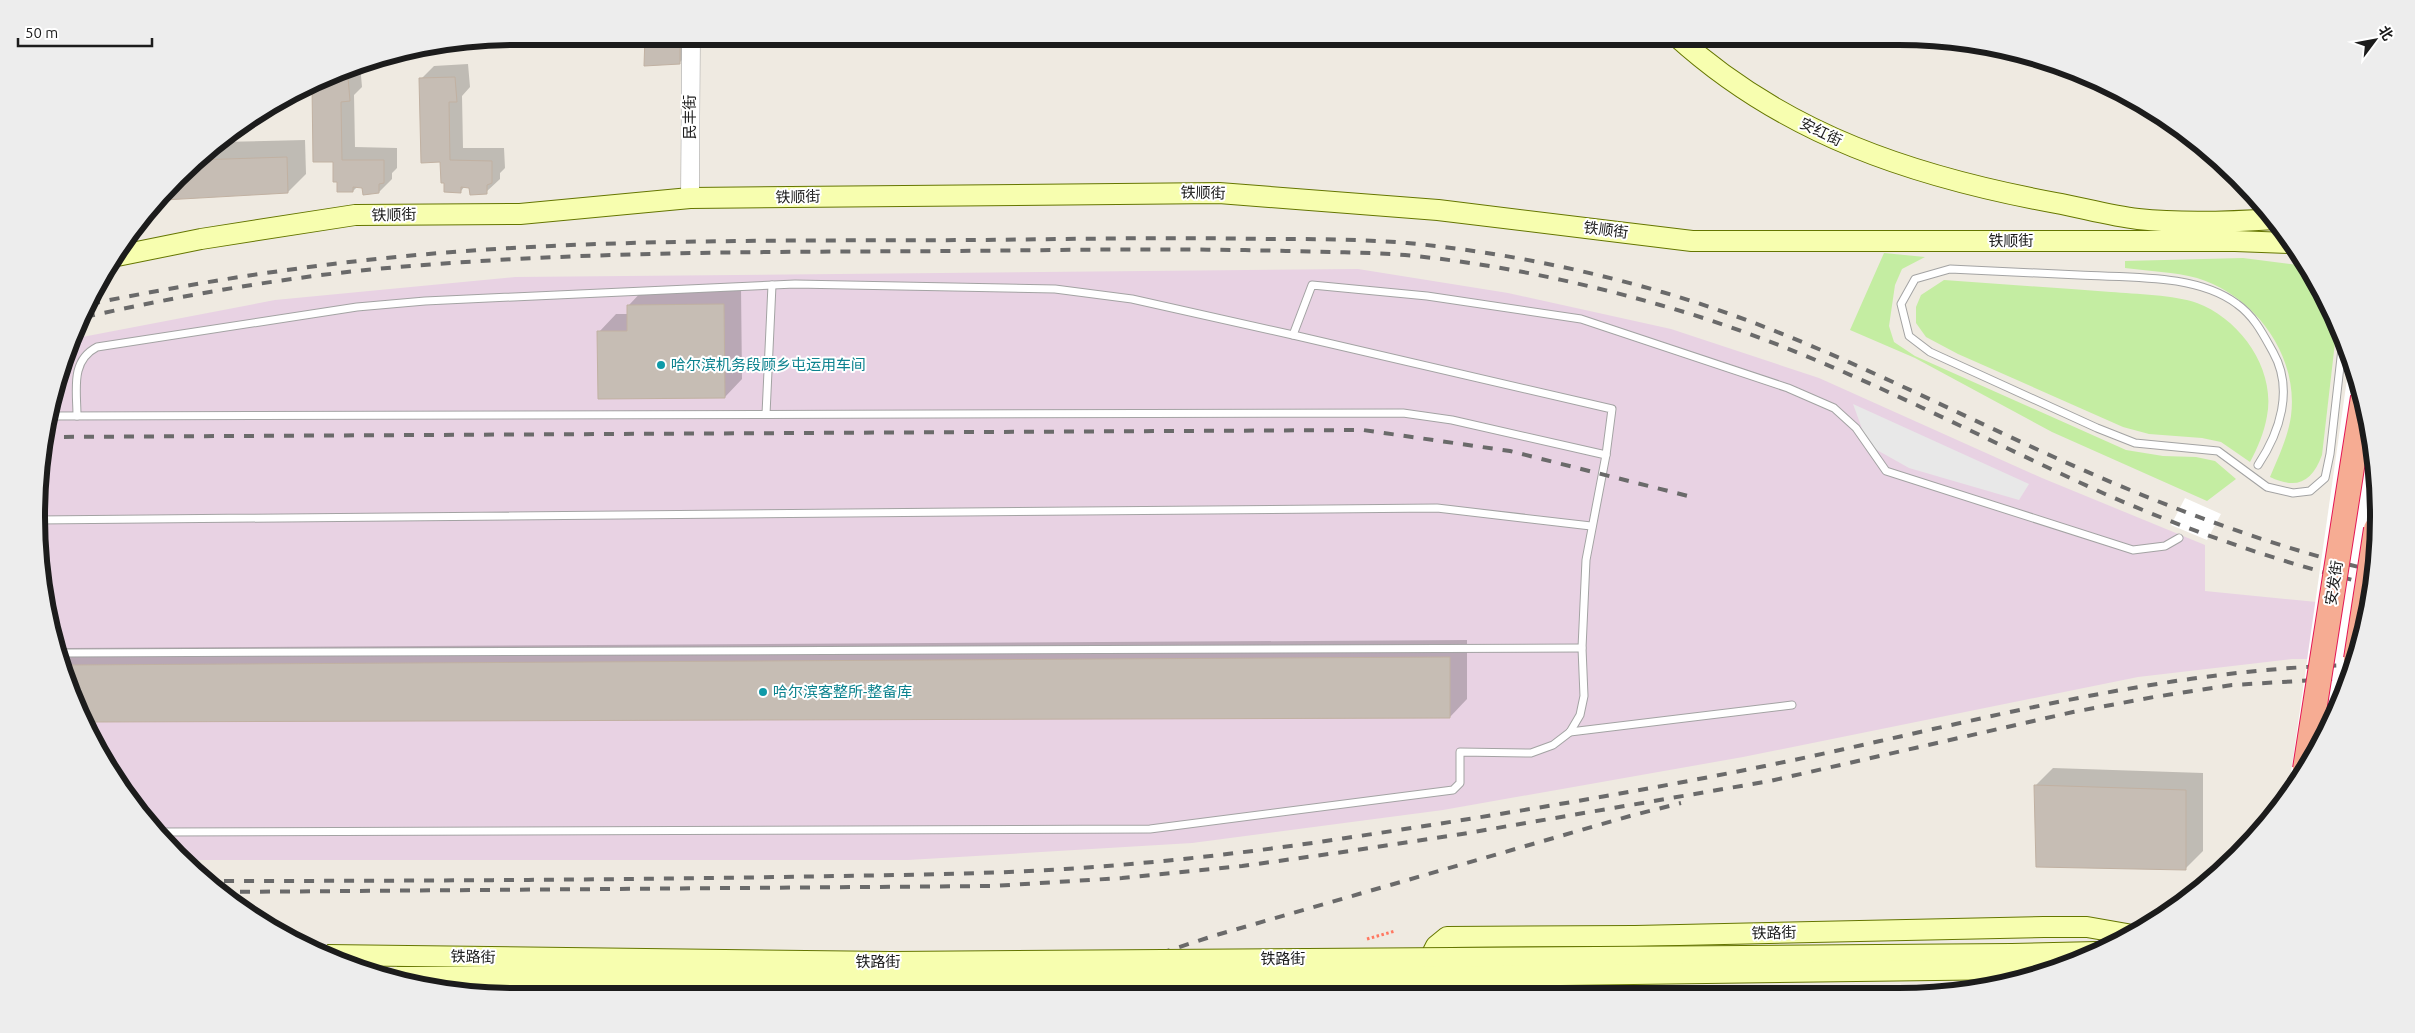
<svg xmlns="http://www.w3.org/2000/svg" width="2415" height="1033" font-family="Ubuntu,'Noto Sans SC',sans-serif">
	<rect width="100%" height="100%" fill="#efeae1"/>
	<polygon fill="#e8d2e3" points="1358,269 1508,293 1671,329 1819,378 2042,478 2205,545 2205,591 2368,607 2356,659 2292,659 2138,677 1743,757 1443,810 1192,843 908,860 186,860 101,757 45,610 36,516 45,423 77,338 275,300 515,277"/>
	<g fill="#c4eda2">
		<polygon points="1884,253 1925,257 1902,269 1895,285 1889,326 1894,342 1915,356 2126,450 2163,456 2196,457 2215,461 2236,479 2207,501 2052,432 1915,358 1850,330"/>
		<path d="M2243,258L2306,266L2329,304L2337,325L2322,455C2312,482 2297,490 2270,477C2278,458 2288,437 2291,416C2299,355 2254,295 2197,278C2175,272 2148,271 2125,268V261Z"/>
		<path d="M1944,280C2000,284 2055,288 2111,292C2135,294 2175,295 2197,303C2240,319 2276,369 2267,416C2264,433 2258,447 2250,462L2221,442L2202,438L2149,434L2123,427L1958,354L1926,337L1916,323V307L1921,295Z"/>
	</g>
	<polygon fill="#e8e8e8" points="1853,404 2029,484 2019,500 1909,468 1868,445"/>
	<g fill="#fff">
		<polygon points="2350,358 2362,392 2378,485 2375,579 2353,671 2298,784 2288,794"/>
		<polygon points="2185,498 2221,514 2207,540 2171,525"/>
	</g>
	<g fill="#0003">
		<polygon points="646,36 697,36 697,45 679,63"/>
		<polygon points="357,64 360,64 362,87 354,95 355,147 397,148 397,168 392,173 392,179 379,192 358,186 353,191 338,181 334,161 314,161 313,84"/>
		<polygon points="468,64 470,87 462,96 463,148 504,148 505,168 500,173 500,179 486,192 465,186 461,191 442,161 421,79 434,66"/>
		<polygon points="305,140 306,174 288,192 165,198 200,155 218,142"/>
		<polygon points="646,287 741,287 742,379 725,397 599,332 616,314 629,314 629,305"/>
		<polygon points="1467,640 1467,699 1450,717 87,721 62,653 67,648"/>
		<polygon points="2053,768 2203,773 2203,851 2186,868 2036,785"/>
	</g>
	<g fill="#c6bdb4" stroke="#c1b1a2">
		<polygon points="516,36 562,36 558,40 499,39"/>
		<polygon points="645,36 680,36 680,64 644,66"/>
		<polygon points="348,77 350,101 341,102 342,160 384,160 384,183 379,184 379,193 363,195 362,188 353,187 353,192 337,192 337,182 333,182 333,162 313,162 312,85 327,78"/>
		<polygon points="455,77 457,102 449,102 450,160 492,161 492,183 487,185 487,194 470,195 469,188 461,187 461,193 444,192 444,183 441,183 440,162 421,163 419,78"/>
		<polygon points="287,157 288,193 164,200 196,160"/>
		<polygon points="724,304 725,398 598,399 597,331 627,331 627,305"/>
		<polygon points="1450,657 1450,718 88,722 66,665"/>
		<polygon points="2034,785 2186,790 2186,870 2036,867"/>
	</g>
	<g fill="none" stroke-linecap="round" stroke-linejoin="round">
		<defs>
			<g id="service">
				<polyline points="1293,335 1612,409 1606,455"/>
				<polyline points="766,414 772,285"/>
				<polyline points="48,416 1403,413 1452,420 1606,455 1586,560 1582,648 1584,696 1580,715 1570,732 1553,745 1531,753 1460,752 1460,783 1453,790 1150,829 162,832"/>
				<path d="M77,416C77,390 70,361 97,347L357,307L425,301L795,284L1055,289L1132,299L1293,335L1312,285L1427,296L1581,319L1788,388L1834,408L1856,428L1886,471L2133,550L2165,546L2179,538"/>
				<path d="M2258,465C2280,432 2294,389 2273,352C2263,334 2254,316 2237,304C2196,273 2127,278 2079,275C2036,273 1993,271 1950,269L1915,279L1901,304L1909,336L1930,352L2097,428L2135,443L2218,451L2267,487L2293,493L2310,491L2325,478L2330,454L2343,340"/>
				<polyline points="37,520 1437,508 1591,526"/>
				<polyline points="62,653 1582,648"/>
				<polyline points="1570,732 1792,705"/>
			</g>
			<polyline id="tertiary" points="690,198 691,36"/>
			<g id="secondary">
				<path d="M1676,36C1785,135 1915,177 2056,203C2083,208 2111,216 2138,219C2183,224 2230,222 2275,219"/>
				<polyline points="117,256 201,239 355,215 520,214 690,198 1219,193 1438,210 1692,241 2235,241 2291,243"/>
				<polyline points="2012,954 2097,952"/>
				<polyline points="2014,969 2044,971"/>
				<polyline points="1412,994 1436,946 1447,937 1635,936 2044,927 2087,927 2127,934"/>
			</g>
		</defs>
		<use href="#service" stroke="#a3a3a3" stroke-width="9"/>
		<use href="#tertiary" stroke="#a3a3a3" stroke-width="19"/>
		<use href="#secondary" stroke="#657600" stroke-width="22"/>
		<polyline stroke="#ff7861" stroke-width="3" stroke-dasharray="2.5 2.5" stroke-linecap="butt" points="1367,939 1395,931"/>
		<use href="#service" stroke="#fff" stroke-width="7"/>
		<use href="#tertiary" stroke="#fff" stroke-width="18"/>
		<use href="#secondary" stroke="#f7feaf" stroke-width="20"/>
		<g stroke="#6a6a6a" stroke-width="4" stroke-dasharray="10 10" stroke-linecap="butt">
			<path d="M90,304C198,282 307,265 417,255C605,238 794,241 983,240C1077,239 1171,237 1266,239C1313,239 1360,239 1407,243C1493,251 1579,268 1662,292C1821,338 1965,421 2118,485C2202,520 2286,550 2375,571"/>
			<path d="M85,317C197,292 310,273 424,265C601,251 778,252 956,251C1066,250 1176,248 1286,251C1326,252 1365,252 1405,255C1490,263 1577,281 1660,305C1815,348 1959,428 2105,494C2192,532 2281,563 2373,585"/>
			<polyline points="44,437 1363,430 1510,451 1696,498"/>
			<path d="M204,881C397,881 589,880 782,877C876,875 971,875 1065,869C1159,863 1253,852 1346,838C1486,817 1627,794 1765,766C1961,726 2154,669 2355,665"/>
			<polyline points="220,892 993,886 1122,878 1242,866 1343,852 1462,834 1770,781 2073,712 2154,697 2232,685 2350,678"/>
			<polyline points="1048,995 1073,982 1213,936 1630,816 1681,803"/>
		</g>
		<defs>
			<g id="secondary-bridge">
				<polyline points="327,955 892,962 2012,954"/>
				<polyline points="397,977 1407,977 2014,969"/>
			</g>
			<g id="trunk-bridge">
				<polyline points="2356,659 2376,529"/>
				<polyline points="2305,769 2363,397"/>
			</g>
		</defs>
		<use href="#secondary-bridge" stroke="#657600" stroke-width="22" stroke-linecap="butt"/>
		<use href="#trunk-bridge" stroke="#e41654" stroke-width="26" stroke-linecap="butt"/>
		<use href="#secondary-bridge" stroke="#f7feaf" stroke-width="20"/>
		<use href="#trunk-bridge" stroke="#f6ac93" stroke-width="24"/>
	</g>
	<g fill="#0f9aa8" stroke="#fff" stroke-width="2">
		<circle cx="661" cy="365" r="5"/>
		<circle cx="763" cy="692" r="5"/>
	</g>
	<g text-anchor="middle" stroke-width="4" stroke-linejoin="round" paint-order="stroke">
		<g font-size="15" fill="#1c1c1c" stroke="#fff">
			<text transform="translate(690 117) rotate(-90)" y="5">民丰街</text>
			<text transform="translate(1821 132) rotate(26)" y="5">安红街</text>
			<text transform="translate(1203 193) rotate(1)" y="5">铁顺街</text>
			<text transform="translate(798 197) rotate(-1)" y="5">铁顺街</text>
			<text transform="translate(394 215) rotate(-1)" y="5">铁顺街</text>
			<text transform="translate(1606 230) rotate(7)" y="5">铁顺街</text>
			<text x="2011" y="246">铁顺街</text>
			<text transform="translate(2334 583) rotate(-81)" y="5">安发街</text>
			<text transform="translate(1774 933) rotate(-1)" y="5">铁路街</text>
			<text transform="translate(473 957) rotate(1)" y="5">铁路街</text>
			<text x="1283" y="964">铁路街</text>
			<text x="878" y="967">铁路街</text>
		</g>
		<g font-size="15" fill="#0d838f" stroke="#fff" text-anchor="start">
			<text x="671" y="370">哈尔滨机务段顾乡屯运用车间</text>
			<text x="773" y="697">哈尔滨客整所-整备库</text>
		</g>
	</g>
	<path d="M0 0H2415V1033H0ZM516 45H1899A471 471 0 0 1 2370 516V517A471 471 0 0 1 1899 988H516A471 471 0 0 1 45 517V516A471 471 0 0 1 516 45Z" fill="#ededed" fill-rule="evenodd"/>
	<path fill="none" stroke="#1c1c1c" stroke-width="6" d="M516 45H1899A471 471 0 0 1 2370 516V517A471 471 0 0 1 1899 988H516A471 471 0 0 1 45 517V516A471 471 0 0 1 516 45Z"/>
	<g transform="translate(2375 40) rotate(58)" stroke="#ffffff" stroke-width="4" paint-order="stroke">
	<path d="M0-4L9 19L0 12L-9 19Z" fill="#1c1c1c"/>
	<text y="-8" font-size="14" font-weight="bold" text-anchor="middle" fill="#1c1c1c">北</text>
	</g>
	<path d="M18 38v8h134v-8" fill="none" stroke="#1c1c1c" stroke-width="2.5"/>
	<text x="25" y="38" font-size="15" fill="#1c1c1c" stroke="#ffffff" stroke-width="4" paint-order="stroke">50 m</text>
</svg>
